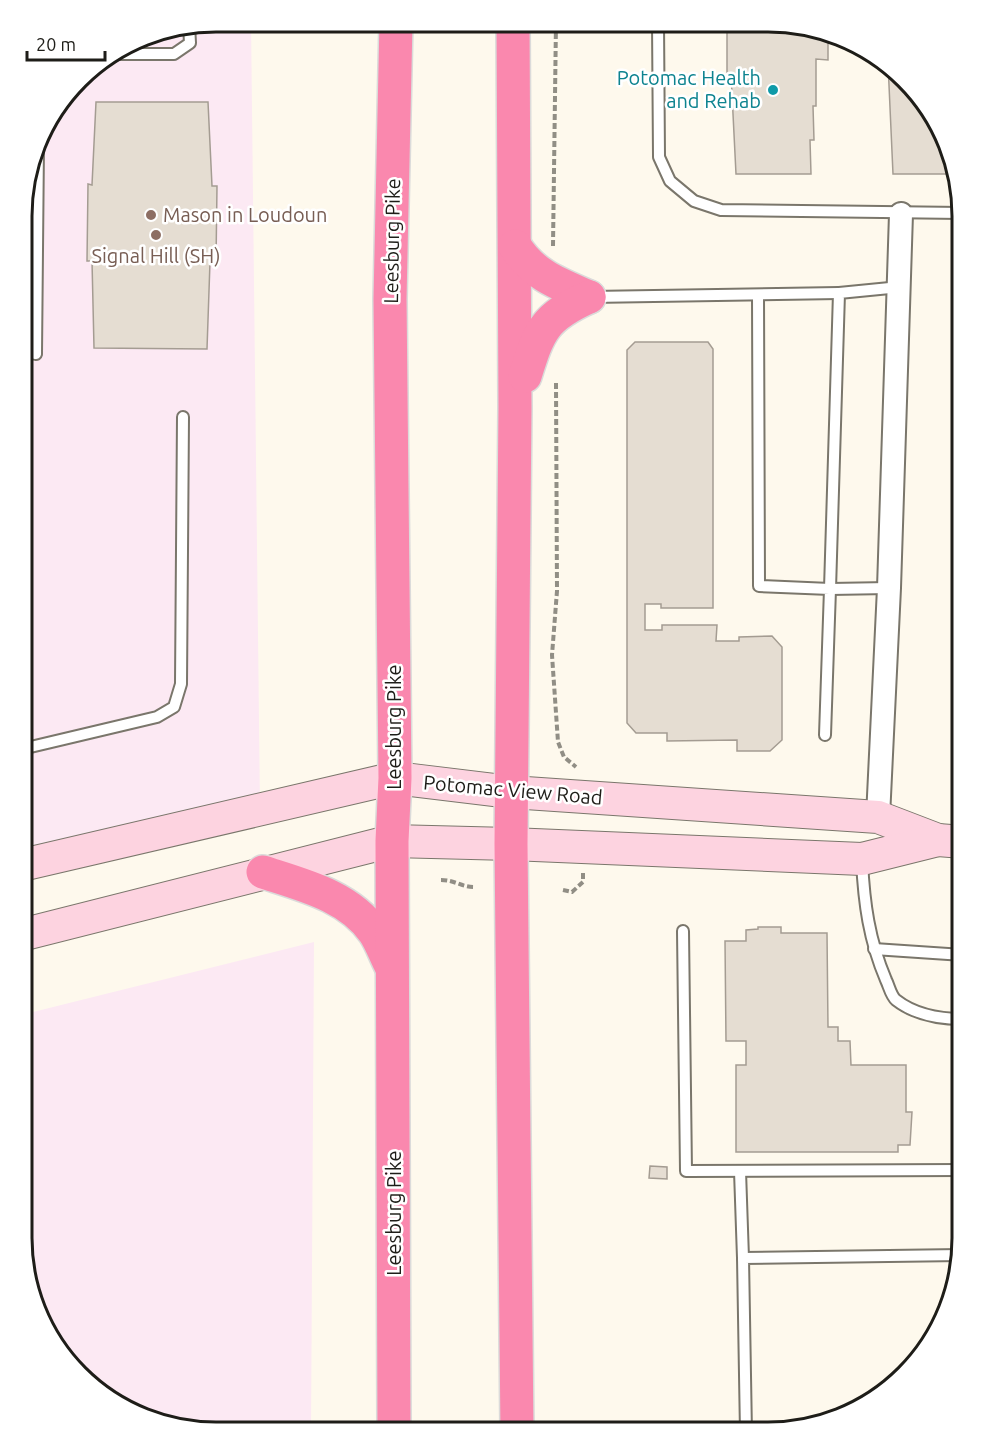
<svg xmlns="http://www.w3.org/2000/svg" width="984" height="1454" font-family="Ubuntu,sans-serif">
	<rect width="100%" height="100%" fill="#fef9ed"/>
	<g fill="#fce9f3">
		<polygon points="216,21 251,21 260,809 22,865 23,190 47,119 88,69 153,31"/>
		<polygon points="314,942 311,1432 191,1431 107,1400 41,1324 21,1238 21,1015"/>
	</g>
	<g fill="#e5ddd2" stroke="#a49c92" stroke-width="1.5">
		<polygon points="727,23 794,23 828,37 828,60 816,59 816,106 813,106 814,140 810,140 811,174 736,174 731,74 727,74"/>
		<polygon points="888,63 943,130 953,174 893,174"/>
		<polygon points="96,102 208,102 212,186 217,186 216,262 210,262 207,349 94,348 92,261 87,261 88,184 92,185"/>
		<polygon points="635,342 708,342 713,349 713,608 661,608 661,604 645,604 645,630 662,630 662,625 717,625 716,641 739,641 739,637 772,636 782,647 782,740 770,751 737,751 737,740 667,741 667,733 636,733 627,723 627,350"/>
		<polygon points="758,927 781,927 781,933 827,933 828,1027 838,1027 838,1041 850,1041 851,1065 906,1065 906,1112 912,1112 910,1145 898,1145 898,1152 736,1152 736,1065 746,1065 746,1041 726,1041 725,941 746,941 746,930 758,929"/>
		<polygon points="650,1166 667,1167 667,1179 649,1178"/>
	</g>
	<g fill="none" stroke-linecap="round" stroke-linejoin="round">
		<defs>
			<g id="service">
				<polyline points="658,22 659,157 670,181 694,201 721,210 962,213"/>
				<polyline points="113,54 174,54 190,43 189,25"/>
				<polyline points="758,295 759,586 830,589 825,735"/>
				<polyline points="591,297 839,293"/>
				<polyline points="22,351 36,354 38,146"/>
				<polyline points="889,588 830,589 839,293 900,287"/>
				<polyline points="22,749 157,717 174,707 181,684 183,417"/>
				<path d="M862,861C864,903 869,940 886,980C889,986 891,996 896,1000C915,1015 940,1019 963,1019"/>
				<polyline points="683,931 686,1171 963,1170"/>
				<polyline points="874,949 963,955"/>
				<polyline points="740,1171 743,1258"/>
				<polyline points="746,1433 743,1258 961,1255"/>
			</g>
			<polyline id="minor" points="878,817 889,588 901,214"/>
			<g id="secondary">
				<polyline points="22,865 395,778 511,792 878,817 938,840 963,842"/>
				<polyline points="21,935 392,841 511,844 862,859 938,840"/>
			</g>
			<g id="trunk">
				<polyline points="513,22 515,407 511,844 517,1432"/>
				<path d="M515,246C533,275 559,284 589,297"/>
				<path d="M525,376C539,331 544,317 589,297"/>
				<path d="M263,872C303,885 349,896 374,932C381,942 385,955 391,966"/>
				<polyline points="394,1432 392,841 395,778 390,299 396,22"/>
			</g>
		</defs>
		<use href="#service" stroke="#7a766b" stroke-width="14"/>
		<use href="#minor" stroke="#7a766b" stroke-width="26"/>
		<use href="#secondary" stroke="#7a766b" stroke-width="34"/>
		<use href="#trunk" stroke="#dbdbda" stroke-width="36"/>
		<g stroke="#918e85" stroke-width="4" stroke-dasharray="6 3" stroke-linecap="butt">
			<polyline points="553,246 556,22"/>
			<polyline points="556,383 557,591 552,655 558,742 564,757 576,767"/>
			<path d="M441,880C455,880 461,887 474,887"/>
			<polyline points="563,890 572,892 583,882 583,873"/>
		</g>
		<use href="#service" stroke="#fff" stroke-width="10"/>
		<use href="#minor" stroke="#fff" stroke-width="22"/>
		<use href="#secondary" stroke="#fdd3e0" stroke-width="32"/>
		<use href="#trunk" stroke="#fa88ae" stroke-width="33"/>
	</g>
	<circle fill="#0f9aa8" stroke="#fff" stroke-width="2" cx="773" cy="90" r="6"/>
	<g fill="#8d6e63" stroke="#fff" stroke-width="2">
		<circle cx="151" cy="215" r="6"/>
		<circle cx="156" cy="235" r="6"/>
	</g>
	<g text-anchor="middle" stroke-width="5" stroke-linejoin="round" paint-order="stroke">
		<g font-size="20" fill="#0d838f" stroke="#fff" text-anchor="end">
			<text x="761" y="85">Potomac Health<tspan x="761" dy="23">and Rehab</tspan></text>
		</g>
		<g font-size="20" fill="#785e54" stroke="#fff" text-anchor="start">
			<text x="163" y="222">Mason in Loudoun</text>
			<text x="156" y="263" text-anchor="middle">Signal Hill (SH)</text>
		</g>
		<g font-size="20" fill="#1e1d18" stroke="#fff">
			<text transform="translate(392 241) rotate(-89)" y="7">Leesburg Pike</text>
			<text transform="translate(394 727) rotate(-90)" y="7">Leesburg Pike</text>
			<text transform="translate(513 790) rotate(5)" y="7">Potomac View Road</text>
			<text transform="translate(394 1213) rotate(-90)" y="7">Leesburg Pike</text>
		</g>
	</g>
	<path d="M0 0H984V1454H0ZM216 32H768A184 184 0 0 1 952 216V1238A184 184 0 0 1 768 1422H216A184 184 0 0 1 32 1238V216A184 184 0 0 1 216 32Z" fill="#fff" fill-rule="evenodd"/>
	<path fill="none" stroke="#1e1d18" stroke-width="3" d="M216 32H768A184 184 0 0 1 952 216V1238A184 184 0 0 1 768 1422H216A184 184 0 0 1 32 1238V216A184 184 0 0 1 216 32Z"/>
	<path d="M27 51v9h78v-9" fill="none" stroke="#1e1d18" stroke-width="3"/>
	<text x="36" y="51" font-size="18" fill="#1e1d18" stroke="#ffffff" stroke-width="4.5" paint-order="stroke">20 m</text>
</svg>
